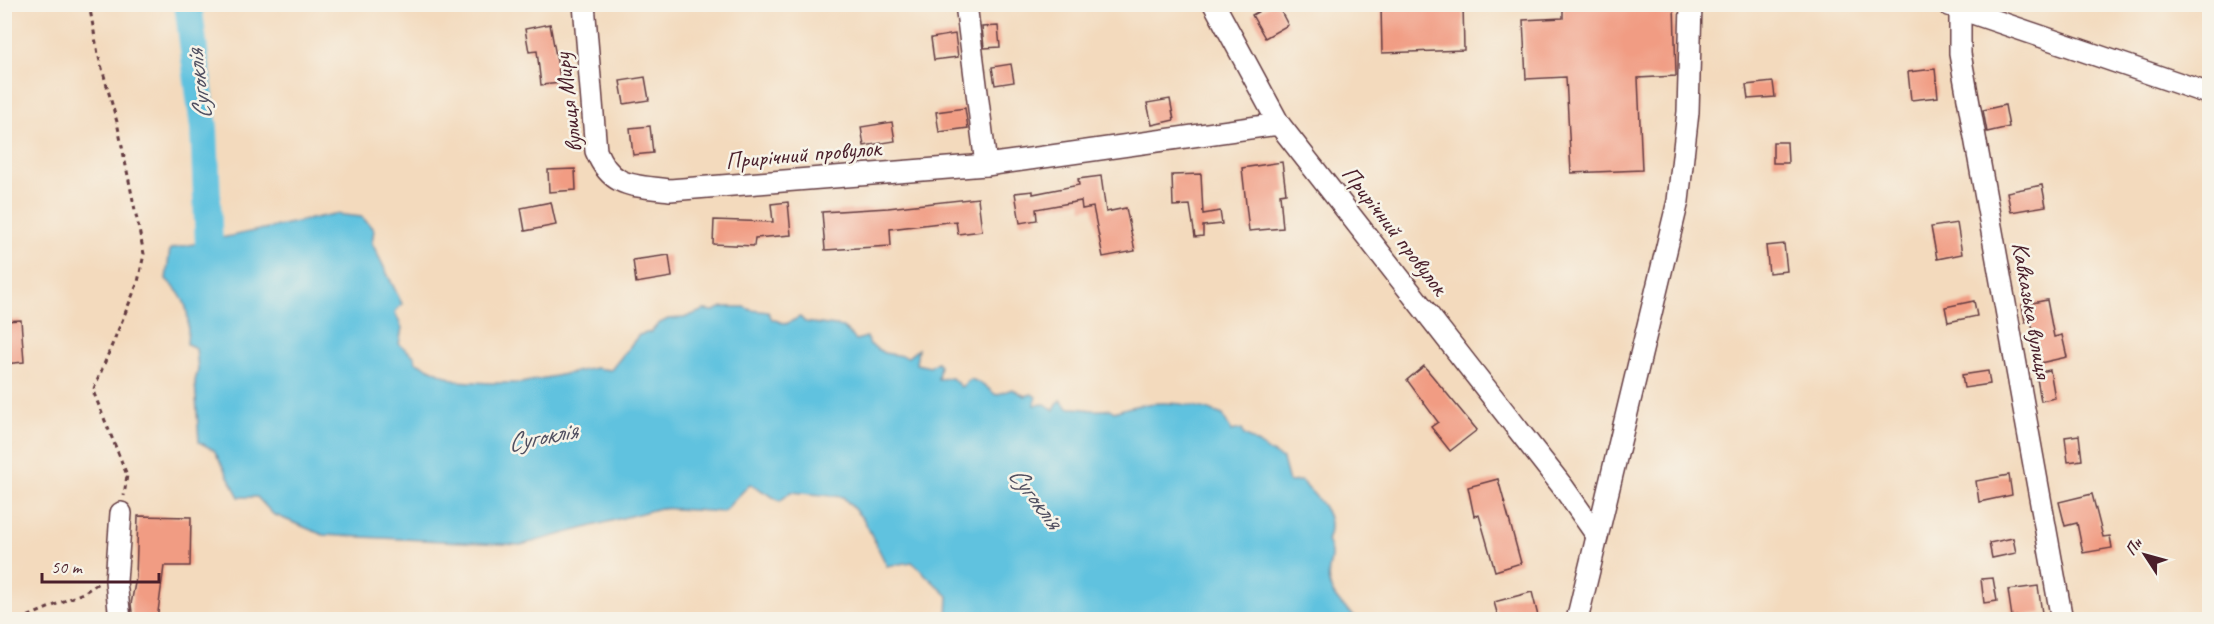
<svg xmlns="http://www.w3.org/2000/svg" width="2214" height="624" font-family="Caveat,sans-serif">
	<rect width="100%" height="100%" fill="#f7f3e8"/>
	<filter id="ink" filterUnits="userSpaceOnUse"><feTurbulence type="fractalNoise" baseFrequency=".0167" numOctaves="2"/><feDisplacementMap in="SourceGraphic" scale="12" xChannelSelector="R" yChannelSelector="G"/><feConvolveMatrix kernelMatrix="1 2 1 2 8 2 1 2 1" color-interpolation-filters="sRGB"/></filter>
	<filter id="wash" filterUnits="userSpaceOnUse"><feTurbulence type="fractalNoise" baseFrequency=".008" numOctaves="4" result="noise"/><feDisplacementMap in="SourceGraphic" scale="24" xChannelSelector="R" yChannelSelector="G"/><feGaussianBlur stdDeviation="1.35" result="paint"/><feColorMatrix in="noise" values="0 0 0 0 0 0 0 0 0 0 0 0 0 0 0 0 0 1.4 0 .05"/><feComposite in="paint" operator="in"/></filter>
	<g filter="url(#wash)">
		<rect width="100%" height="100%" fill="#f3dabd"/>
		<path fill="#60c2df" stroke="#557085" stroke-width="1.5" d="M334,214L362,217L374,230L372,243L402,304L395,312L402,328L399,344L414,356L416,362L456,381L490,383H521L595,368L611,370L639,335L651,332L658,324L668,319L684,318L704,310L714,311L723,307H744L751,310L768,312L772,319L786,324L800,317L805,322L843,327L856,340L867,337L869,344L884,353L908,357L918,349L916,364L930,367L937,362L940,365L938,379L952,378L961,387L971,379L984,385L996,395L1012,389L1025,396L1032,394L1036,397L1035,405L1045,404L1054,410L1060,400L1068,408C1086,407 1091,413 1110,409L1114,412C1150,399 1188,401 1223,415L1231,431L1242,429L1244,435C1258,442 1267,452 1283,459L1289,482L1301,481C1318,499 1338,515 1327,541C1337,559 1325,566 1329,583C1333,599 1346,609 1358,619H947L948,596L912,562L887,566L864,520L843,497L791,492L780,501L750,484L723,512L660,508L521,545L323,535L273,514L257,497H239L214,450L199,442L195,381L198,370L196,348L187,344C189,313 190,301 166,279L170,249Z"/>
		<g fill="none" stroke-linecap="round" stroke-linejoin="round">
			<polyline stroke="#60c2df" stroke-width="28" points="188,4 204,128 209,247 231,272"/>
		</g>
		<g id="blocks">
			<g fill="#f19c83">
				<polygon points="1272,4 1277,4 1288,25 1265,38 1252,15"/>
				<polygon points="1463,4 1464,50 1382,53 1381,6"/>
				<polygon points="1563,4 1674,4 1676,76 1638,78 1642,170 1571,173 1566,77 1526,79 1523,20 1563,18"/>
				<polygon points="550,24 561,83 541,85 537,51 529,52 525,29"/>
				<polygon points="998,26 1000,47 984,48 982,27"/>
				<polygon points="955,34 958,57 934,60 931,38"/>
				<polygon points="1011,64 1014,82 995,85 992,67"/>
				<polygon points="1935,69 1938,97 1911,100 1908,72"/>
				<polygon points="645,77 649,100 624,104 620,81"/>
				<polygon points="1773,82 1775,97 1748,99 1746,85"/>
				<polygon points="1170,99 1174,120 1152,125 1147,103"/>
				<polygon points="2005,105 2009,127 1987,132 1983,110"/>
				<polygon points="965,108 968,128 939,132 936,112"/>
				<polygon points="892,122 895,141 864,146 861,127"/>
				<polygon points="650,126 653,153 633,155 630,128"/>
				<polygon points="1773,142 1787,142 1788,163 1773,163"/>
				<polygon points="1282,162 1286,193 1280,194 1283,228 1249,231 1242,168"/>
				<polygon points="575,169 576,190 549,192 548,170"/>
				<polygon points="1201,174 1203,214 1220,211 1222,224 1203,226 1203,236 1195,237 1190,205 1173,206 1172,175"/>
				<polygon points="1101,176 1106,212 1126,208 1135,251 1103,257 1093,207 1082,209 1081,201 1036,209 1037,220 1020,223 1015,193 1033,191 1033,194 1079,185 1078,179"/>
				<polygon points="2042,185 2046,206 2011,212 2007,192"/>
				<polygon points="978,198 982,231 958,234 956,221 890,229 891,246 825,250 822,212 888,208"/>
				<polygon points="551,202 556,225 525,231 521,208"/>
				<polygon points="788,202 791,235 755,238 754,246 713,244 714,220 773,222 771,204"/>
				<polygon points="1957,223 1962,254 1937,259 1931,227"/>
				<polygon points="1784,244 1787,271 1769,273 1766,246"/>
				<polygon points="669,255 672,277 636,283 633,260"/>
				<polygon points="2047,300 2054,337 2062,335 2067,357 2040,363 2031,321 2025,322 2022,305"/>
				<polygon points="1974,301 1977,316 1948,322 1945,307"/>
				<polygon points="21,320 24,362 4,364 4,321"/>
				<polygon points="1424,366 1477,430 1450,451 1431,427 1438,422 1407,380"/>
				<polygon points="2050,370 2055,398 2041,401 2036,373"/>
				<polygon points="1988,371 1990,384 1964,388 1962,375"/>
				<polygon points="2079,435 2082,460 2068,462 2065,437"/>
				<polygon points="2009,475 2012,495 1979,502 1976,481"/>
				<polygon points="1498,479 1521,563 1495,571 1479,515 1474,516 1468,487"/>
				<polygon points="2092,494 2103,537 2110,536 2112,548 2083,553 2077,523 2065,526 2059,502"/>
				<polygon points="138,516 191,517 190,566 164,566 157,620 133,620 131,604 136,578"/>
				<polygon points="2013,538 2016,553 1992,558 1989,543"/>
				<polygon points="1993,578 1997,601 1984,603 1981,579"/>
				<polygon points="2038,586 2042,613 2012,617 2008,590"/>
				<polygon points="1532,592 1539,620 1499,620 1494,602"/>
			</g>
		</g>
	</g>
	<g filter="url(#ink)">
		<use href="#blocks" fill-opacity="0" stroke="#633b41" stroke-width="1.5"/>
		<g fill="none" stroke-linecap="round" stroke-linejoin="round">
			<defs>
				<g id="minor">
					<path d="M584,4L596,151C612,189 633,185 670,190L986,165"/>
					<polyline points="966,4 986,165 1279,124 1563,487 1596,534"/>
					<polyline points="1214,4 1279,124"/>
					<polyline points="1949,5 2210,94"/>
					<polyline points="1960,8 1960,54 2062,620"/>
					<polyline points="120,620 116,581 121,513"/>
					<polyline points="1577,620 1678,201 1688,112 1691,4"/>
				</g>
			</defs>
			<use href="#minor" stroke="#633b41" stroke-width="24"/>
			<g stroke="#633b41" stroke-width="3" stroke-dasharray="4.5 4.5" stroke-linecap="butt">
				<polyline points="89,4 98,54 117,122 144,254 138,282 93,391 127,475 124,496"/>
				<polyline points="20,620 85,592 100,582"/>
			</g>
			<use href="#minor" stroke="#fff" stroke-width="21"/>
		</g>
	</g>
	<g text-anchor="middle" stroke-width="5" stroke-linejoin="round" paint-order="stroke">
		<g font-size="24" fill="#4a1f2b" stroke="#f7f3e8">
			<text transform="translate(568 103) rotate(-97)" y="8">вулиця Миру</text>
			<text transform="translate(803 154) rotate(-5)" y="8">Прирічний провулок</text>
			<text transform="translate(1395 230) rotate(52)" y="8">Прирічний провулок</text>
			<text transform="translate(2032 310) rotate(80)" y="8">Кавказька вулиця</text>
		</g>
		<g font-size="26" font-style="italic" fill="#515061" stroke="#f7f3e8">
			<text transform="translate(198 85) rotate(-97)" y="9">Сугоклія</text>
			<text transform="translate(542 436) rotate(-11)" y="9">Сугоклія</text>
			<text transform="translate(1036 497) rotate(53)" y="9">Сугоклія</text>
		</g>
	</g>
	<rect width="2214" height="624" fill="none" stroke="#f7f3e8" stroke-width="24"/>
	<g transform="translate(2145 555) rotate(306)" stroke="#f7f3e8" stroke-width="4.5" paint-order="stroke">
	<path d="M0-4.5L10 22L0 15L-10 22Z" fill="#4a1f2b"/>
	<text y="-9" font-size="16" font-weight="bold" text-anchor="middle" fill="#4a1f2b">Пн</text>
	</g>
	<path d="M42 573v9h117v-9" fill="none" stroke="#4a1f2b" stroke-width="3"/>
	<text x="51" y="573" font-size="18" fill="#4a1f2b" stroke="#f7f3e8" stroke-width="4.5" paint-order="stroke">50 m</text>
</svg>
